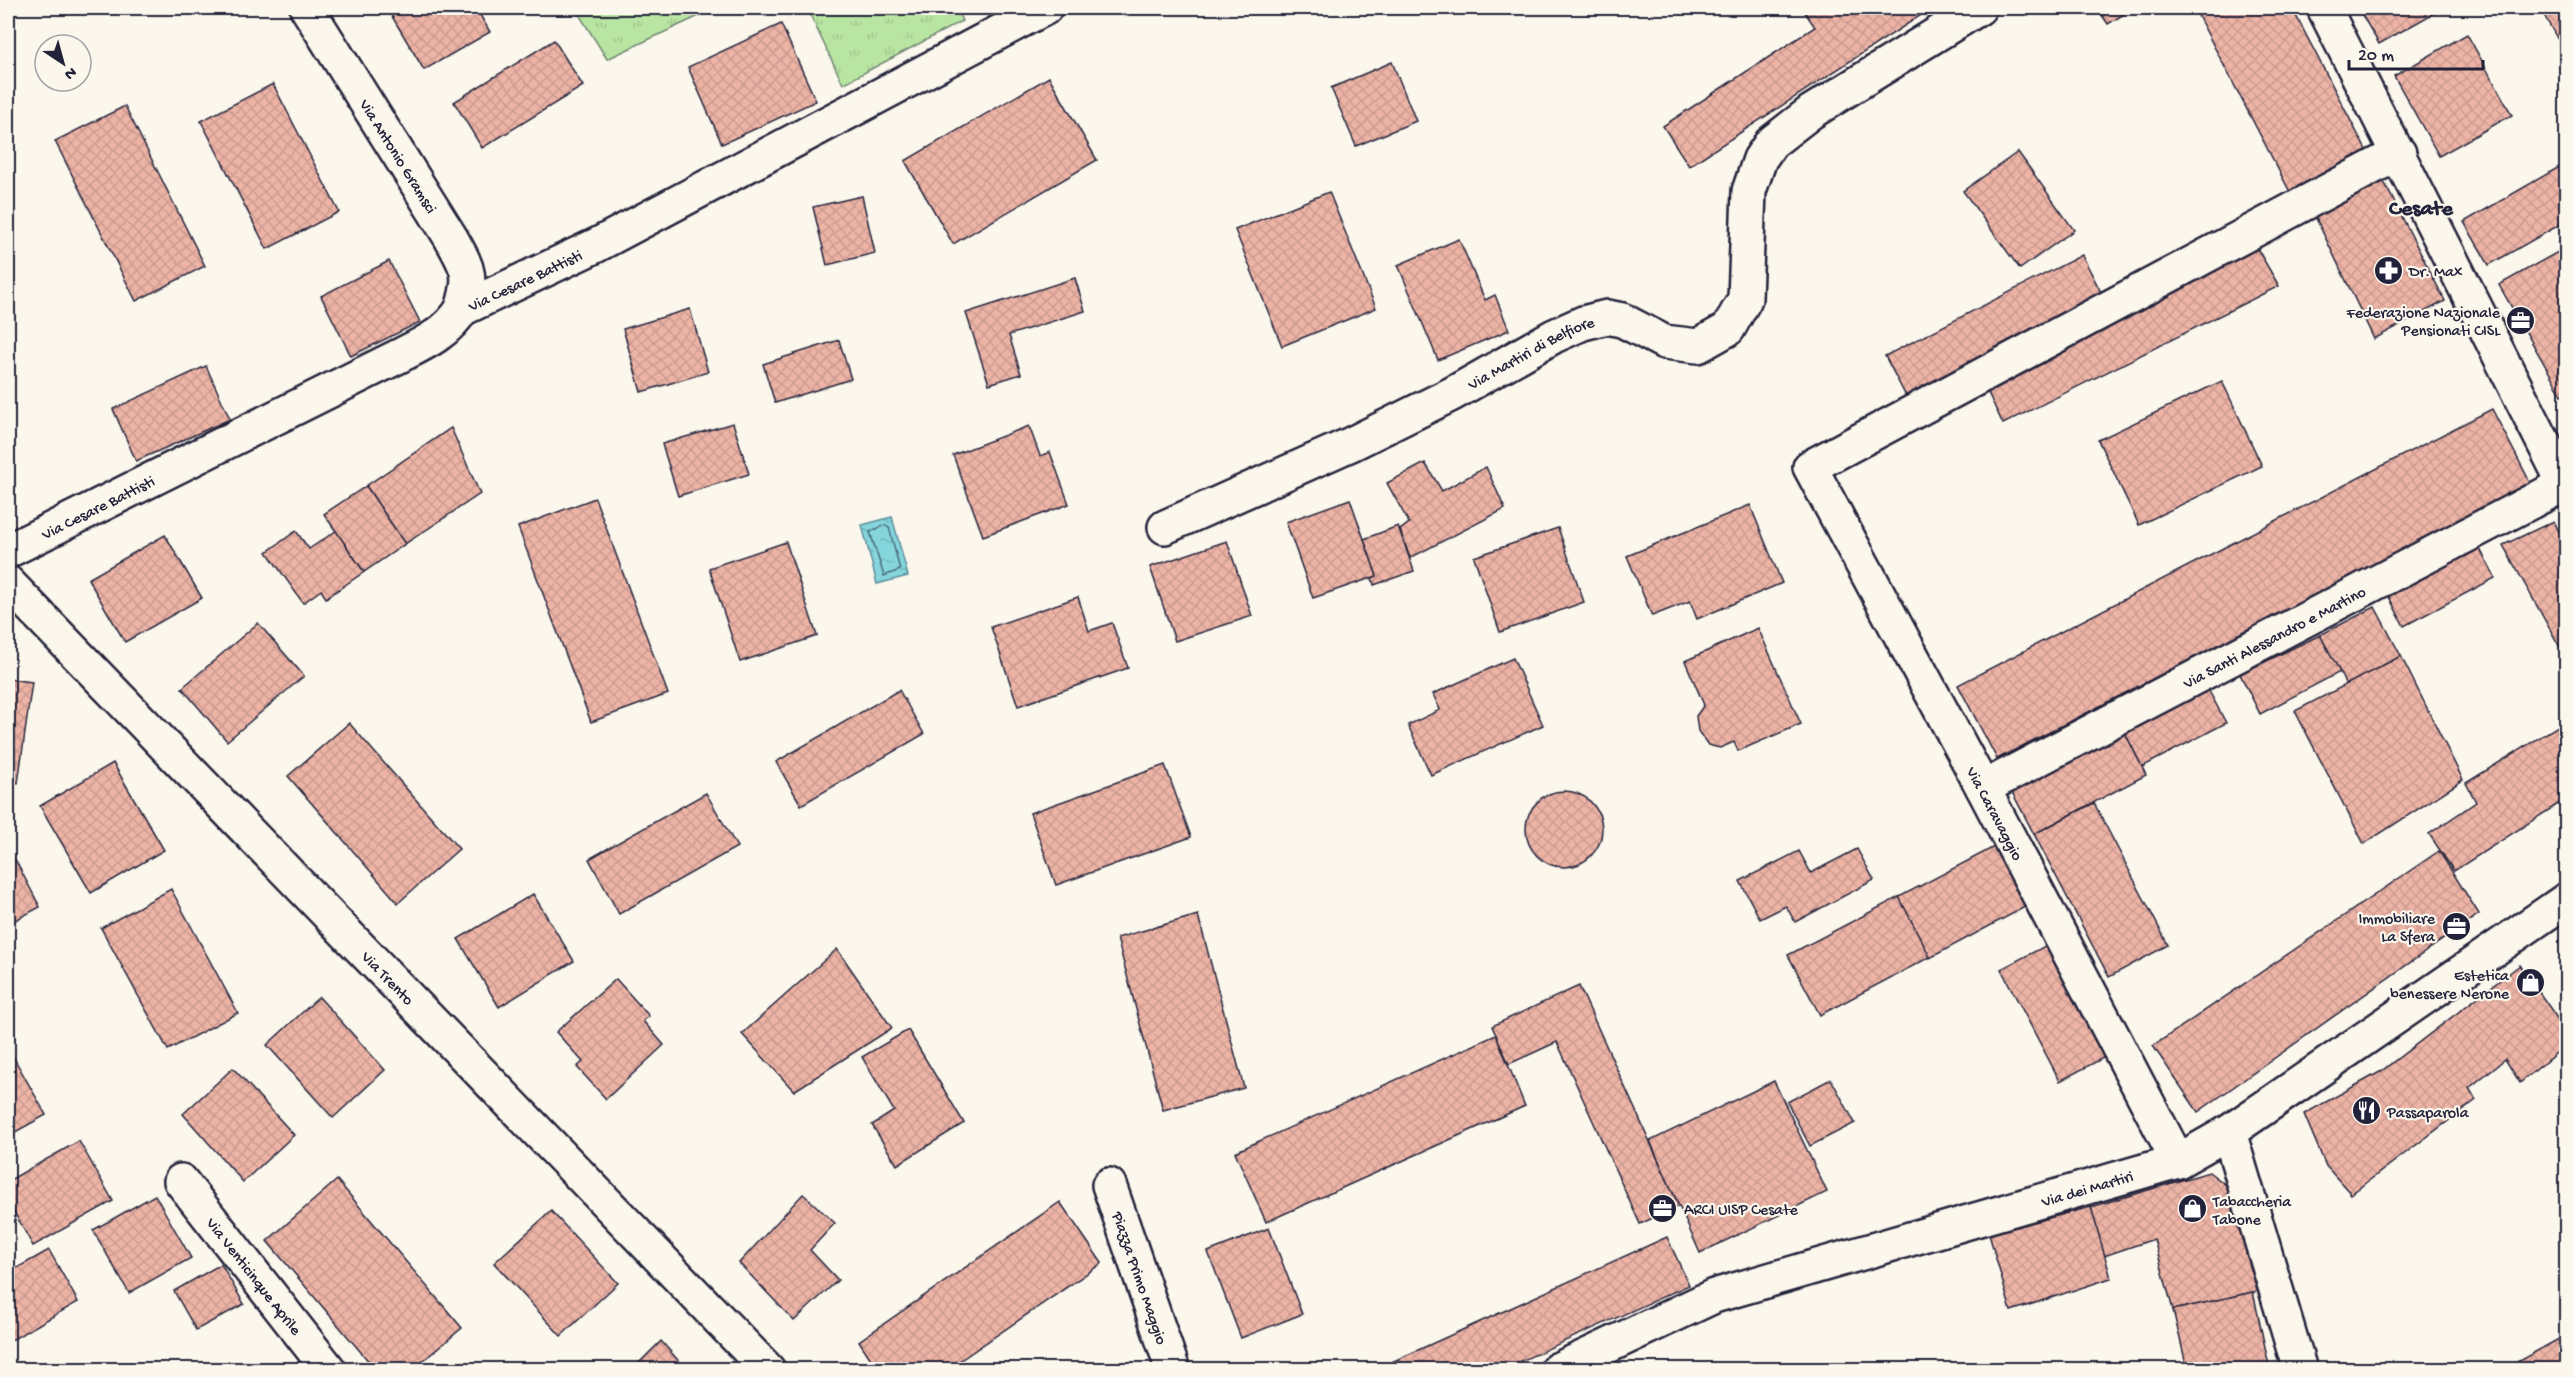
<svg xmlns="http://www.w3.org/2000/svg" width="2574" height="1377" font-family="'Gochi Hand',sans-serif">
	<defs>
		<pattern id="grass-tufts" width="24" height="20" patternUnits="userSpaceOnUse" patternTransform="scale(1.5)"><rect width="24" height="20" fill="#b9e5a3"/><path d="M3 7l-1-3M5 7V3M7 7l1-3M15 17l-1-3M17 17v-4M19 17l1-3" fill="none" stroke="#9fc48d"/></pattern>
		<pattern id="water-ripples" width="26" height="14" patternUnits="userSpaceOnUse" patternTransform="scale(1.5)"><rect width="26" height="14" fill="#84d5dc"/><path d="M2 4q2-2 4 0t4 0M15 11q2-2 4 0t4 0" fill="none" stroke="#72b7be"/></pattern>
		<pattern id="building-cross-hatch" width="8" height="8" patternUnits="userSpaceOnUse" patternTransform="scale(1.5)"><rect width="8" height="8" fill="#edb4a6"/><path d="M0 0l8 8M0 8l8-8" fill="none" stroke="#cb9a90"/></pattern>
	</defs>
	<rect width="100%" height="100%" fill="#fbf7ec"/>
	<filter id="ink" filterUnits="userSpaceOnUse"><feTurbulence type="fractalNoise" baseFrequency=".0167" numOctaves="2"/><feDisplacementMap in="SourceGraphic" scale="12" xChannelSelector="R" yChannelSelector="G"/><feConvolveMatrix kernelMatrix="1 2 1 2 8 2 1 2 1" color-interpolation-filters="sRGB"/></filter>
	<g filter="url(#ink)">
		<g fill="url(#grass-tufts)" stroke="#6e846f" stroke-width="1.5">
			<polygon points="575,8 716,8 607,59"/>
			<polygon points="807,8 956,8 962,21 843,84"/>
		</g>
		<polygon fill="url(#water-ripples)" stroke="#5d8d9c" stroke-width="1.5" points="892,517 908,576 877,584 862,525"/>
		<g fill="none" stroke-linecap="round" stroke-linejoin="round">
			<polygon stroke="#496a7b" stroke-width="1.5" points="885,525 889,527 900,570 884,576 870,532"/>
		</g>
		<g fill="url(#building-cross-hatch)" stroke="#22223b" stroke-width="1.5">
			<polygon points="387,8 476,8 490,32 424,70"/>
			<polygon points="1802,8 1932,8 1689,166 1663,126 1815,27"/>
			<polygon points="2097,8 2134,8 2108,24"/>
			<polygon points="2194,8 2292,8 2367,152 2290,192"/>
			<polygon points="2358,8 2443,8 2379,44"/>
			<polygon points="2540,8 2566,8 2566,54"/>
			<polygon points="781,24 816,101 722,144 688,67"/>
			<polygon points="2467,34 2512,115 2439,156 2394,76"/>
			<polygon points="554,40 583,86 482,148 454,102"/>
			<polygon points="1392,62 1416,121 1356,146 1331,88"/>
			<polygon points="1049,77 1097,160 953,244 905,161"/>
			<polygon points="273,84 339,212 267,249 201,121"/>
			<polygon points="125,106 205,266 136,301 55,141"/>
			<polygon points="2018,152 2074,230 2020,269 1963,191"/>
			<polygon points="2566,163 2566,221 2489,265 2464,222"/>
			<polygon points="2382,178 2445,301 2374,339 2313,212"/>
			<polygon points="1329,192 1376,308 1282,346 1235,230"/>
			<polygon points="862,196 875,253 827,265 813,207"/>
			<polygon points="1459,239 1485,300 1495,295 1509,330 1438,360 1398,265"/>
			<polygon points="2254,243 2279,286 2003,424 1981,378"/>
			<polygon points="2565,248 2566,393 2562,395 2499,285"/>
			<polygon points="2082,255 2105,300 1909,402 1885,356"/>
			<polygon points="389,261 420,322 351,356 321,296"/>
			<polygon points="1075,278 1085,311 1009,335 1021,374 989,384 966,313"/>
			<polygon points="690,309 708,372 641,392 623,329"/>
			<polygon points="839,340 851,379 775,403 763,364"/>
			<polygon points="206,366 230,419 136,461 113,409"/>
			<polygon points="2222,381 2262,466 2139,525 2098,440"/>
			<polygon points="2492,409 2531,484 1997,759 1958,685"/>
			<polygon points="733,423 749,474 678,496 662,444"/>
			<polygon points="1029,426 1040,456 1050,452 1069,504 983,536 953,455"/>
			<polygon points="451,428 480,494 405,544 366,486"/>
			<polygon points="1425,463 1442,491 1486,467 1505,509 1410,558 1400,530 1409,523 1387,483"/>
			<polygon points="366,486 405,544 364,572 324,514"/>
			<polygon points="595,498 668,694 591,722 518,527"/>
			<polygon points="1350,499 1377,576 1313,598 1286,522"/>
			<polygon points="1750,505 1782,583 1697,619 1690,601 1652,616 1627,556"/>
			<polygon points="2554,521 2566,546 2566,658 2503,545"/>
			<polygon points="1398,526 1414,571 1374,585 1372,578 1377,576 1364,539"/>
			<polygon points="1558,528 1584,602 1500,632 1474,557"/>
			<polygon points="296,531 309,549 336,531 364,572 326,598 321,590 303,603 267,552"/>
			<polygon points="165,535 202,598 125,642 88,579"/>
			<polygon points="1227,541 1252,616 1175,641 1150,567"/>
			<polygon points="786,542 817,636 740,662 709,568"/>
			<polygon points="2478,545 2495,578 2404,626 2387,593"/>
			<polygon points="1078,597 1089,631 1112,623 1128,668 1018,706 991,627"/>
			<polygon points="2375,607 2401,656 2346,685 2320,635"/>
			<polygon points="258,623 304,676 227,741 182,688"/>
			<polygon points="1758,628 1801,724 1738,751 1734,742 1720,748 1708,745 1698,731 1696,716 1704,705 1685,661"/>
			<polygon points="2320,635 2340,672 2260,714 2240,674"/>
			<polygon points="2401,656 2463,780 2364,844 2295,711"/>
			<polygon points="1513,658 1543,725 1431,775 1408,725 1440,710 1433,694"/>
			<polygon points="8,679 32,682 18,783 8,782"/>
			<polygon points="2208,689 2226,723 2142,767 2125,733"/>
			<polygon points="899,690 924,734 801,805 776,762"/>
			<polygon points="2566,721 2566,799 2454,871 2429,834 2476,802 2466,783"/>
			<polygon points="349,723 459,849 398,903 288,776"/>
			<polygon points="2125,733 2146,775 2034,834 2012,792"/>
			<polygon points="113,763 164,850 91,893 40,806"/>
			<polygon points="1165,765 1191,837 1056,885 1030,813"/>
			<circle cx="1564" cy="829" r="38"/>
			<polygon points="706,793 737,847 619,914 589,859"/>
			<polygon points="2094,803 2168,945 2109,977 2034,834"/>
			<polygon points="1996,846 2027,906 1930,958 1899,897"/>
			<polygon points="9,848 40,907 8,924 8,849"/>
			<polygon points="1857,849 1874,880 1795,922 1786,906 1760,919 1740,881 1799,851 1811,873"/>
			<polygon points="2439,851 2479,914 2198,1112 2153,1046"/>
			<polygon points="171,889 238,1013 168,1050 101,928"/>
			<polygon points="533,894 574,961 499,1007 458,939"/>
			<polygon points="1899,897 1930,957 1820,1015 1788,955"/>
			<polygon points="1198,915 1244,1088 1163,1110 1117,938"/>
			<polygon points="2047,945 2105,1057 2060,1081 2001,969"/>
			<polygon points="837,949 892,1028 794,1091 742,1034"/>
			<polygon points="2520,965 2566,1031 2566,1045 2520,1083 2505,1059 2469,1088 2476,1100 2351,1194 2326,1166 2304,1114 2380,1072"/>
			<polygon points="616,979 649,1016 643,1021 664,1045 606,1099 577,1067 583,1062 556,1032"/>
			<polygon points="1579,986 1679,1206 1640,1224 1557,1042 1509,1064 1492,1026"/>
			<polygon points="319,997 385,1070 333,1118 267,1045"/>
			<polygon points="908,1030 964,1123 897,1165 872,1125 894,1111 862,1057"/>
			<polygon points="1496,1035 1525,1106 1266,1222 1235,1152"/>
			<polygon points="10,1051 46,1115 8,1136 8,1052"/>
			<polygon points="233,1068 294,1135 243,1182 183,1114"/>
			<polygon points="1831,1079 1855,1123 1810,1146 1787,1102"/>
			<polygon points="1774,1081 1827,1192 1700,1253 1650,1141"/>
			<polygon points="79,1141 113,1201 33,1246 8,1201 8,1181"/>
			<polygon points="2209,1172 2226,1185 2258,1291 2173,1310 2154,1239 2104,1256 2091,1207"/>
			<polygon points="337,1180 462,1328 412,1370 376,1370 267,1241"/>
			<polygon points="803,1194 835,1223 810,1250 838,1280 794,1321 739,1263"/>
			<polygon points="155,1195 191,1258 129,1293 93,1230"/>
			<polygon points="1060,1202 1102,1263 946,1370 878,1370 859,1341"/>
			<polygon points="2091,1207 2111,1278 2011,1311 1989,1234"/>
			<polygon points="551,1211 618,1283 561,1336 494,1263"/>
			<polygon points="1269,1228 1302,1314 1241,1338 1208,1252"/>
			<polygon points="1667,1237 1689,1285 1501,1370 1374,1370"/>
			<polygon points="49,1250 78,1302 8,1342 8,1273"/>
			<polygon points="221,1264 244,1304 196,1330 174,1291"/>
			<polygon points="2253,1292 2270,1370 2184,1370 2187,1368 2173,1310"/>
			<polygon points="2566,1335 2566,1370 2518,1370 2515,1363"/>
			<polygon points="661,1341 685,1368 632,1370"/>
			<polygon points="2415,1362 2418,1370 2375,1370"/>
		</g>
		<g fill="none" stroke-linecap="round" stroke-linejoin="round">
			<defs>
				<g id="minor">
					<path id="s1" d="M307,8L451,238C468,269 473,274 462,309"/>
					<polyline points="2324,8 2566,487"/>
					<path id="s2" d="M1165,527L1351,444L1452,394L1554,336L1583,323L1607,317L1622,320L1664,342L1698,346L1728,329L1745,299L1749,191L1760,159L1771,143L1811,112L1979,8"/>
					<path id="s3" d="M8,551L401,355C425,343 447,333 462,309L597,245L1045,8"/>
					<path id="s4" d="M8,583L768,1370"/>
					<path id="s5" d="M1983,788L2565,484"/>
					<polyline points="2229,1132 2300,1370"/>
					<polyline points="2178,1161 1983,788 1810,467 2399,153"/>
					<path id="s6" d="M181,1181L329,1370"/>
					<path id="s7" d="M1109,1185L1173,1370"/>
					<path id="s8" d="M1557,1370L1714,1296L2178,1161L2229,1132L2566,900"/>
				</g>
			</defs>
			<use href="#minor" stroke="#22223b" stroke-width="38"/>
			<use href="#minor" stroke="#fbf7ec" stroke-width="33"/>
		</g>
	</g>
	<defs>
		<symbol id="pharmacy-disc" viewBox="-11 -11 22 22"><circle r="9.5" fill="#22223b" stroke="#fbf7ec"/><path d="M-2-6h4v4h4v4h-4v4h-4v-4h-4v-4h4Z" fill="#fff"/></symbol>
		<symbol id="office-disc" viewBox="-11 -11 22 22"><circle r="9.5" fill="#22223b" stroke="#fbf7ec"/><path d="M-6-3h4V-5.5h4V-3h4V5H-6ZM-1-4.5V-3h2v-1.5ZM-6 0V1H6V0Z" fill="#fff"/></symbol>
		<symbol id="shop-disc" viewBox="-11 -11 22 22"><circle r="9.5" fill="#22223b" stroke="#fbf7ec"/><path d="M-5-2.5h2.3a2.7 3.5 0 0 1 5.4 0H5L5.5 6h-11ZM-1.5-2.5h3a1.5 2.3 0 0 0-3 0Z" fill="#fff"/></symbol>
		<symbol id="restaurant-disc" viewBox="-11 -11 22 22"><circle r="9.5" fill="#22223b" stroke="#fbf7ec"/><path d="M-5-6h1v4h1v-4h1v4h1v-4h1v5L-1.5 .5V6h-2V.5L-5-1ZM5-6V6H3V1.5H1.5Q1.5-4 5-6Z" fill="#fff"/></symbol>
	</defs>
	<g fill-rule="evenodd">
		<use href="#pharmacy-disc" x="2372" y="254" width="33" height="33"/>
		<use href="#office-disc" x="2504" y="304" width="33" height="33"/>
		<use href="#office-disc" x="2440" y="910" width="33" height="33"/>
		<use href="#shop-disc" x="2514" y="966" width="33" height="33"/>
		<use href="#restaurant-disc" x="2350" y="1094" width="33" height="33"/>
		<use href="#office-disc" x="1646" y="1192" width="33" height="33"/>
		<use href="#shop-disc" x="2176" y="1192" width="33" height="33"/>
	</g>
	<g text-anchor="middle" stroke-width="4.5" stroke-linejoin="round" paint-order="stroke">
		<g font-size="16" fill="#22223b" stroke="#fbf7ec">
			<text dy="6" stroke="none"><textPath href="#s1" startOffset="174">Via Antonio Gramsci</textPath></text>
			<text dy="6" stroke="none"><textPath href="#s3" startOffset="586">Via Cesare Battisti</textPath></text>
			<text dy="6" stroke="none"><textPath href="#s2" startOffset="406">Via Martiri di Belfiore</textPath></text>
			<text dy="6" stroke="none"><textPath href="#s3" startOffset="100">Via Cesare Battisti</textPath></text>
			<text dy="6" stroke="none"><textPath href="#s5" startOffset="328">Via Santi Alessandro e Martino</textPath></text>
			<text transform="translate(1996 813) rotate(62)" y="6">Via Caravaggio</text>
			<text dy="6" stroke="none"><textPath href="#s4" startOffset="548">Via Trento</textPath></text>
			<text dy="6" stroke="none"><textPath href="#s8" startOffset="562">Via dei Martiri</textPath></text>
			<text dy="6" stroke="none"><textPath href="#s6" startOffset="120">Via Venticinque Aprile</textPath></text>
			<text dy="6" stroke="none"><textPath href="#s7" startOffset="98">Piazza Primo Maggio</textPath></text>
		</g>
		<g font-size="16" fill="#22223b" stroke="#fbf7ec" text-anchor="start">
			<text x="2409" y="276">Dr. Max</text>
			<text x="2500" y="317" text-anchor="end">Federazione Nazionale<tspan x="2500" dy="18">Pensionati CISL</tspan></text>
			<text x="2435" y="923" text-anchor="end">Immobiliare<tspan x="2435" dy="18">La Sfera</tspan></text>
			<text x="2509" y="980" text-anchor="end">Estetica<tspan x="2509" dy="18">benessere Nerone</tspan></text>
			<text x="2387" y="1117">Passaparola</text>
			<text x="2213" y="1206">Tabaccheria<tspan x="2213" dy="18">Tabone</tspan></text>
			<text x="1684" y="1214">ARCI UISP Cesate</text>
		</g>
		<g font-size="22" font-weight="bold" fill="#22223b" stroke="#fbf7ec">
			<text x="2421" y="214">Cesate</text>
		</g>
	</g>
	<rect width="2574" height="1377" fill="none" stroke="#fbf7ec" stroke-width="30"/>
	<rect x="15" y="15" width="2544" height="1347" fill="none" stroke="#22223b" stroke-width="2" filter="url(#ink)"/>
	<g transform="translate(63 63) rotate(144)"><circle r="28" fill="#fbf7ec" stroke="#a4a2a5" stroke-width="1.5"/>
	<path d="M0-4.5L10 22L0 15L-10 22Z" fill="#22223b"/>
	<text y="-9" font-size="16" font-weight="bold" text-anchor="middle" fill="#22223b">N</text>
	</g>
	<path d="M2349 60v9h134v-9" fill="none" stroke="#22223b" stroke-width="3"/>
	<text x="2358" y="60" font-size="18" fill="#22223b" stroke="#fbf7ec" stroke-width="4.5" paint-order="stroke">20 m</text>
</svg>
